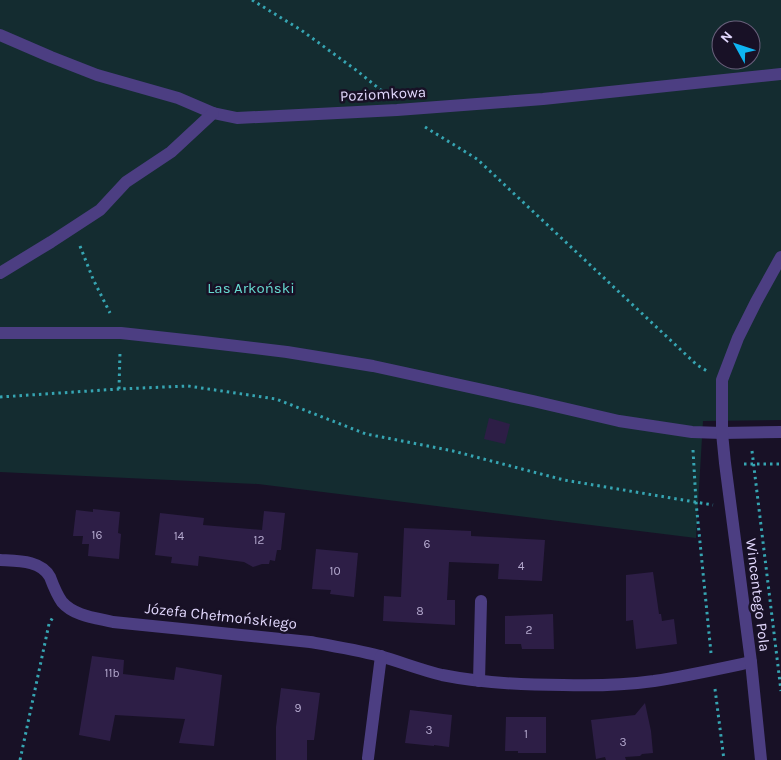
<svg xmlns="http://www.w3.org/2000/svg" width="781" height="760" font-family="Karla,sans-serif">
	<rect width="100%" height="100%" fill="#181126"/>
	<path fill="#142c30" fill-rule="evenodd" d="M0,0H781V420L703,421L696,538L258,484L0,472ZM721,30H751V60H721Z"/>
	<g fill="#2d1e46">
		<polygon points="489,418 510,424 505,444 484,439"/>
		<polygon points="93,509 120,512 118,533 121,534 119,559 88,556 89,544 82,544 83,536 73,536 76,510 93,512"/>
		<polygon points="264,511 285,513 281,550 277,550 275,561 270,560 269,564 262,564 253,567 244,562 199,556 198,566 171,563 172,557 155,555 160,513 204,518 203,525 262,530"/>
		<polygon points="404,528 471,531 471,536 545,540 542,581 498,579 499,564 449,562 447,600 455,600 455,625 383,621 384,596 401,597"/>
		<polygon points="316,549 358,553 354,597 330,594 331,590 312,589"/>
		<polygon points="653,572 659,614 661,614 662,621 674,619 677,644 636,649 633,620 626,621 626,575"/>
		<polygon points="553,614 554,649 522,649 521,644 505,644 505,616"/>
		<polygon points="92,656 124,660 123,674 174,680 176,667 222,675 214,746 179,743 185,719 115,715 110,741 79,735"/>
		<polygon points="281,688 320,693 314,740 307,740 307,760 276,760 276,727"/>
		<polygon points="645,703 651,731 653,753 642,754 640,756 625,757 626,760 606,760 605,757 596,759 591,720 635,715"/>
		<polygon points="410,710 452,715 449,747 434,745 434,746 405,743"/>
		<polygon points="506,717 546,717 546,753 518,753 518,751 505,751"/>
	</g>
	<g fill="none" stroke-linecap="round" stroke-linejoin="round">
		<g stroke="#36a5b2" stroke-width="3" stroke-dasharray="2.5 4" stroke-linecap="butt">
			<polyline points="252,0 301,30 356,70 382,91"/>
			<polyline points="425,127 477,159 697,365 707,371"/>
			<polyline points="80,246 93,279 110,313"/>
			<polyline points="119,389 120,352"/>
			<polyline points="0,397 119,389 188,386 276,399 366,434 453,451 564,480 713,505"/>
			<polyline points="693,450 696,502 711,653"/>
			<polyline points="752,451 781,691"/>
			<polyline points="744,464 781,464"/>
			<polyline points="715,689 724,760"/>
			<polyline points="20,760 49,624 53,617"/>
		</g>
		<g stroke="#4c3e82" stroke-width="12">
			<polyline points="0,35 51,57 97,75 178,98 213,113 237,118 397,110 543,99 781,74"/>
			<polyline points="0,273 51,242 100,210 126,182 171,152 213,113"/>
			<polyline points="0,333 121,333 203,342 287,352 373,366 533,401 619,421 692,432 722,433 781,432"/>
			<path d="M0,560C17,561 41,560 50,577C53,585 57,595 62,602C74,616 96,618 113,622L310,642C333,646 357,650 380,656C401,662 421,670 442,675C482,683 522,685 563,685C593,686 624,685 654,681C686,676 718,669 751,662"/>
			<polyline points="479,681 481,601"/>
			<polyline points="368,758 381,656"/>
			<polyline points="761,760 751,662 725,463 722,433 722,380 738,338 756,302 781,257"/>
		</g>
	</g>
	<g text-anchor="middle" stroke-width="5" stroke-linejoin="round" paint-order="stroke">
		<g font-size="12" fill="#b5aacf">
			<text x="97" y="539">16</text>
			<text x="179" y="540">14</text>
			<text x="259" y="544">12</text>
			<text x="427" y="548">6</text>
			<text x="521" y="570">4</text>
			<text x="335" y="575">10</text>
			<text x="420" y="615">8</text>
			<text x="529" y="634">2</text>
			<text x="112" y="677">11b</text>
			<text x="298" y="712">9</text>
			<text x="429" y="734">3</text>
			<text x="526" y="738">1</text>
			<text x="623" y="746">3</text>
		</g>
		<g font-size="15" fill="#e2d8fd" stroke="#181126">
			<text transform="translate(383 94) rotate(-3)" y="5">Poziomkowa</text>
			<text transform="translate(758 595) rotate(83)" y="5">Wincentego Pola</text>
			<text transform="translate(221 616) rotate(6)" y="5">Józefa Chełmońskiego</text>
		</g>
		<g font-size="15" fill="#67dad0" stroke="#181126">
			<text x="251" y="293">Las Arkoński</text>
		</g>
	</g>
	<g transform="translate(736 45) rotate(310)"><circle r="24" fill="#181126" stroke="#69617c"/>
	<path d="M0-4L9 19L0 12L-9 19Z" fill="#0eb5f2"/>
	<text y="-8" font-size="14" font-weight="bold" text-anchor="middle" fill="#e2d8fd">N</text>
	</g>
</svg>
